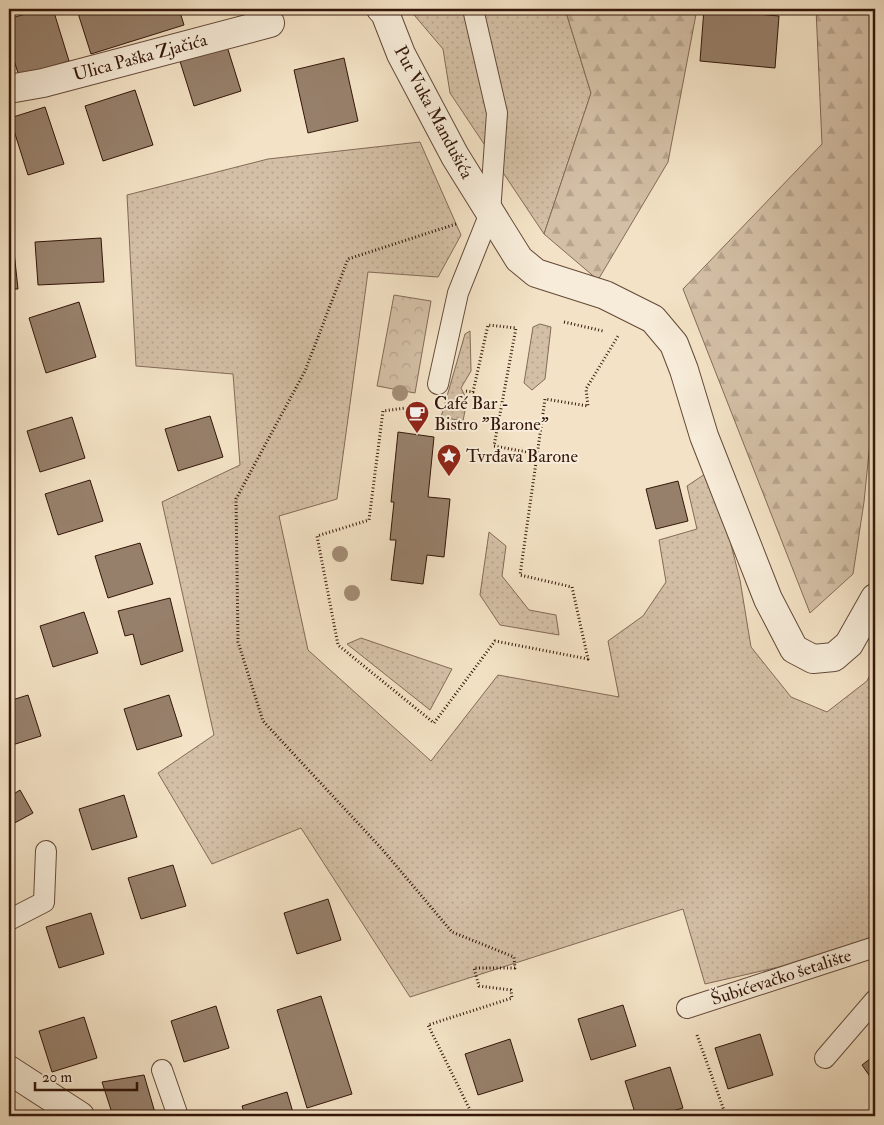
<svg xmlns="http://www.w3.org/2000/svg" width="884" height="1125" font-family="'IM FELL Double Pica',serif">
	<defs>
		<pattern id="grass-dots" width="8" height="8" patternUnits="userSpaceOnUse" patternTransform="scale(1.25)"><rect width="8" height="8" fill="#d3bfa5"/><path d="M2 2h.1M6 6h.1" fill="none" stroke="#b6a38d" stroke-width="1.8" stroke-linecap="round"/></pattern>
		<pattern id="forest-firs" width="22" height="20" patternUnits="userSpaceOnUse" patternTransform="scale(1.25)"><rect width="22" height="20" fill="#d3bfa5"/><path d="M5 1l3.5 6h-7zM16 11l3.5 6h-7z" fill="#b6a38d"/></pattern>
		<pattern id="park-crowns" width="20" height="18" patternUnits="userSpaceOnUse" patternTransform="scale(1.25)"><rect width="20" height="18" fill="#d3bfa5"/><path d="M2 6a3 3 0 1 1 6 0M12 15a3 3 0 1 1 6 0" fill="none" stroke="#b6a38d"/></pattern>
	</defs>
	<rect width="100%" height="100%" fill="#f3e2c5"/>
	<filter id="stains"><feTurbulence type="fractalNoise" baseFrequency=".004" numOctaves="4"/><feColorMatrix values="0 0 0 0 .2 0 0 0 0 .09 0 0 0 0 .02 0 0 0 .5 -.17"/></filter>
	<radialGradient id="worn" r=".72"><stop offset=".6" stop-color="#630" stop-opacity="0"/><stop offset="1" stop-color="#630" stop-opacity=".3"/></radialGradient>
	<g fill="url(#grass-dots)" stroke="#846a57">
		<polygon points="409,9 565,9 591,93 544,234 450,93 443,49"/>
		<polygon points="420,142 461,235 438,277 368,272 337,499 279,516 308,650 431,761 498,675 619,697 608,641 643,616 666,582 659,540 697,529 687,486 705,474 720,501 740,580 751,647 791,697 827,712 867,681 875,664 875,942 870,946 705,984 683,909 410,997 301,828 212,864 158,773 214,735 162,502 240,465 233,374 136,366 127,195 268,159"/>
		<polygon points="540,324 551,327 545,379 532,390 524,383 533,327"/>
		<polygon points="470,331 471,371 461,388 467,400 463,421 441,417 465,334"/>
		<polygon points="489,532 506,546 502,576 529,610 556,615 559,635 500,625 480,595"/>
		<polygon points="361,638 452,669 430,710 347,644"/>
	</g>
	<g fill="url(#forest-firs)" stroke="#846a57">
		<polygon points="565,9 697,9 668,162 598,280 544,234 591,93"/>
		<polygon points="816,9 875,9 875,393 864,502 853,574 810,613 683,289 822,144"/>
	</g>
	<polygon fill="url(#park-crowns)" stroke="#846a57" points="394,295 431,301 415,393 377,386"/>
	<g fill="#97806b" stroke="#341609">
		<polygon points="41,9 53,9 69,61 19,76 9,45 9,19"/>
		<polygon points="179,9 184,25 91,54 77,10"/>
		<polygon points="704,9 779,16 775,68 700,61"/>
		<polygon points="225,40 241,91 194,106 178,55"/>
		<polygon points="344,58 358,121 308,133 294,70"/>
		<polygon points="135,90 153,145 103,161 85,106"/>
		<polygon points="45,107 64,164 28,175 10,118"/>
		<polygon points="101,238 104,282 38,285 35,242"/>
		<polygon points="9,242 13,242 18,289 9,289"/>
		<polygon points="79,302 96,357 46,373 29,318"/>
		<polygon points="210,416 223,457 178,471 165,429"/>
		<polygon points="72,417 85,458 40,472 27,431"/>
		<polygon points="398,432 434,437 428,497 450,499 444,557 427,555 423,584 391,580 396,540 390,540 394,502 391,502"/>
		<polygon points="90,480 103,521 58,535 45,494"/>
		<polygon points="678,481 688,521 656,529 646,489"/>
		<polygon points="140,543 153,584 108,598 95,556"/>
		<polygon points="170,598 183,651 141,665 133,634 125,636 118,611"/>
		<polygon points="84,612 98,653 53,667 40,626"/>
		<polygon points="28,695 41,736 9,746 9,701"/>
		<polygon points="169,695 182,736 137,750 124,709"/>
		<polygon points="20,790 33,813 9,826 9,797"/>
		<polygon points="124,795 137,837 92,850 79,809"/>
		<polygon points="173,865 186,906 141,919 128,878"/>
		<polygon points="328,899 341,940 297,954 284,913"/>
		<polygon points="91,913 104,954 59,968 46,927"/>
		<polygon points="321,996 352,1094 307,1108 277,1010"/>
		<polygon points="623,1005 636,1046 591,1060 578,1019"/>
		<polygon points="216,1006 229,1048 184,1062 171,1021"/>
		<polygon points="84,1017 97,1058 52,1072 39,1031"/>
		<polygon points="760,1034 773,1075 728,1089 715,1048"/>
		<polygon points="510,1039 523,1081 478,1095 465,1054"/>
		<polygon points="875,1055 875,1084 862,1065"/>
		<polygon points="670,1067 683,1108 655,1116 636,1116 625,1081"/>
		<polygon points="144,1075 156,1116 113,1116 102,1082"/>
		<polygon points="287,1092 294,1116 245,1116 242,1106"/>
	</g>
	<g fill="none" stroke-linecap="round" stroke-linejoin="round">
		<defs>
			<g id="service">
				<polyline points="438,384 458,293 490,213 497,113 473,9"/>
				<polyline points="9,920 44,902 46,851"/>
				<polyline points="687,1008 875,947"/>
				<polyline points="825,1058 875,1000"/>
				<polyline points="162,1070 178,1116"/>
			</g>
			<g id="minor">
				<polyline points="381,9 385,13 401,54 455,156 519,259 536,273 605,295 653,319 674,344 684,370 704,436 768,599 794,649 813,659 834,657 849,644 875,598"/>
				<polyline points="9,89 43,83 270,23"/>
				<polyline points="9,1070 80,1116"/>
			</g>
		</defs>
		<use href="#service" stroke="#644938" stroke-width="22"/>
		<use href="#minor" stroke="#644938" stroke-width="30"/>
		<g stroke="#341609" stroke-width="3" stroke-dasharray="1 2.5" stroke-linecap="butt">
			<polyline points="456,224 348,259 305,371 236,499 238,642 263,721 382,849 452,932 514,957 515,968 474,968 479,986 511,990 512,998 428,1025 473,1116"/>
			<polyline points="564,322 603,331"/>
			<polyline points="466,391 473,392 488,325 516,328 494,446 538,454"/>
			<polyline points="421,406 383,411 369,520 317,536 338,645 434,723 495,641 588,659 572,587 520,575 545,399 588,406 586,389 618,336"/>
			<polyline points="697,1035 726,1116"/>
		</g>
		<use href="#service" stroke="#f7ecd9" stroke-width="20"/>
		<use href="#minor" stroke="#f7ecd9" stroke-width="28"/>
	</g>
	<g fill="#a48e77">
		<circle cx="400" cy="393" r="8"/>
		<circle cx="340" cy="554" r="8"/>
		<circle cx="352" cy="593" r="8"/>
	</g>
	<defs>
		<symbol id="cafe-pin" viewBox="-11 -11 22 30"><path d="M0 17L-7.5 6A9.5 9.5 0 1 1 7.5 6Z" fill="#8f2418" stroke="#f7ecd9"/><path d="M-5.5-4.5H6V0H3Q3 3.5 0 3.5H-2.5Q-5.5 3.5-5.5 0ZM3-3.2v2h1.7v-2ZM-6 4.5H4V6H-6Z" fill="#fff"/></symbol>
		<symbol id="sight-pin" viewBox="-11 -11 22 30"><path d="M0 17L-7.5 6A9.5 9.5 0 1 1 7.5 6Z" fill="#8f2418" stroke="#f7ecd9"/><path d="M0-6L1.8-2.2L6-1.7L2.9 1.2L3.7 5.4L0 3.3L-3.7 5.4L-2.9 1.2L-6-1.7L-1.8-2.2Z" fill="#fff"/></symbol>
	</defs>
	<g fill-rule="evenodd">
		<use href="#cafe-pin" x="403" y="399" width="28" height="38"/>
		<use href="#sight-pin" x="435" y="442" width="28" height="38"/>
	</g>
	<g text-anchor="middle" stroke-width="4" stroke-linejoin="round" paint-order="stroke">
		<g font-size="18" fill="#341609" stroke="#f7ecd9">
			<text transform="translate(140 57) rotate(-15)" y="6">Ulica Paška Zjačića</text>
			<text transform="translate(434 112) rotate(62)" y="6">Put Vuka Mandušića</text>
			<text transform="translate(781 977) rotate(-18)" y="6">Šubićevačko šetalište</text>
		</g>
		<g font-size="18" fill="#341609" stroke="#f7ecd9" text-anchor="start">
			<text x="434" y="409">Café Bar -<tspan x="434" dy="21">Bistro "Barone"</tspan></text>
			<text x="466" y="462">Tvrđava Barone</text>
		</g>
	</g>
	<rect width="884" height="1125" fill="none" stroke="#f3e2c5" stroke-width="30"/>
	<rect x="10" y="10" width="864" height="1105" fill="none" stroke="#341609" stroke-width="2.5"/>
	<rect x="15" y="15" width="854" height="1095" fill="none" stroke="#341609"/>
	<path d="M35 1082v8h102v-8" fill="none" stroke="#341609" stroke-width="2.5"/>
	<text x="42" y="1082" font-size="15" fill="#341609" stroke="#f7ecd9" stroke-width="4" paint-order="stroke">20 m</text>
	<rect width="100%" height="100%" filter="url(#stains)"/>
	<rect width="100%" height="100%" fill="url(#worn)"/>
</svg>
